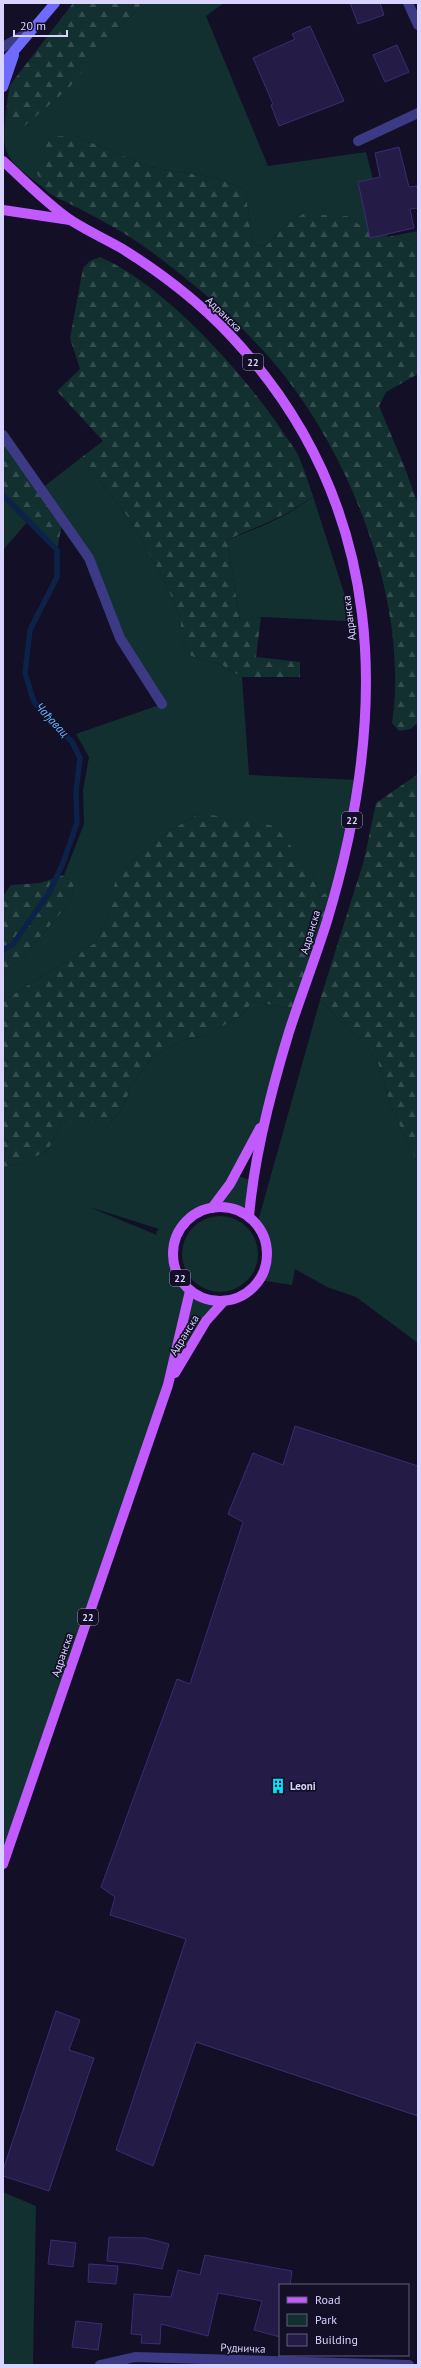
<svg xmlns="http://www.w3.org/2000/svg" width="421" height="2368" font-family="'PT Sans',sans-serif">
	<defs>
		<pattern id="forest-firs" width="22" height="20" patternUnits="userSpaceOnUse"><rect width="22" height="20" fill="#12302f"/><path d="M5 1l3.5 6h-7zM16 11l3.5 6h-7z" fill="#344d4e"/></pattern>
	</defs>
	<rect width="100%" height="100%" fill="#130f26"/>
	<g fill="#12302f" fill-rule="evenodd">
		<path d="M143,3H224L206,16L268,166L366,152L388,237L369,232L287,224L265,247L253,244L245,189L216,178L150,167L73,135L36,171L46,190C1,155 1,157 7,101L8,116L112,36Z"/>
		<polygon points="418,231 418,246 397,235"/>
		<polygon points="82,457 131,521 166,584 181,619 181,639 191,656 220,664 242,677 249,775 359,780 337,882 320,897 313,874 200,813 168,832 138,855 117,877 108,917 95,943 3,1001 3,971 18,963 70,902 74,884 64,875 84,824 83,790 89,757 76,734 162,704 120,638 89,558 42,488"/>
		<polygon points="3,495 29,520 3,550"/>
		<path d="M313,496L345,596L346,621L261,617L240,621L227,540C258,528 288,517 313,496Z"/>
		<path d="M320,1000L377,1059L390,1105L418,1164V1343L356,1297L327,1287L295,1269L292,1285L259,1280C268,1259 268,1244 257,1225Z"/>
		<path d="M253,1001L297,1010L266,1118L235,1175L253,1181L249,1217C183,1174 133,1286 219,1301L180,1355L3,1862V1167L23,1163L48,1150L62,1122H94L104,1130L124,1106L131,1086L152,1057L184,1040L207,1035L243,1014ZM89,1207L159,1229L156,1232L157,1235Z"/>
		<circle cx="220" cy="1254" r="38"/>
		<polygon points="3,2192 36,2206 33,2365 3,2365"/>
	</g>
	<g fill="url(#forest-firs)">
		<polygon points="73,3 143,3 112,36 69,88 23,127 8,116 7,101 10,85"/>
		<path d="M73,135L150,167L216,178L245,189L253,244L265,247L287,224L303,214L347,216L369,232L388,237L397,235L418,246V374L386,392L379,406L405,468L418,505V722L411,729L399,731L392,723C409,610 356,468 287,379C248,329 199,287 149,250C125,232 97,218 70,204C63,200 51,196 46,190C42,186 39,177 36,171L43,151L51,137Z"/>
		<path d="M100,257C163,284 242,371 280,428C285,436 292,444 297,453C304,467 308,482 313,496C287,517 257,526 227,540L240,621L261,617L256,657L300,662V677H242L220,664L191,656L181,639V619L166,584L131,521L82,457L103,441L57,391L80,369L70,338L83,268L90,261Z"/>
		<polygon points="3,435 63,519 57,550 3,495"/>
		<polygon points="418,774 418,1164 390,1105 377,1059 320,1000 364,860 376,803"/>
		<polygon points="200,813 275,826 313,874 320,897 337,882 297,1010 253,1001 243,1014 207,1035 184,1040 152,1057 131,1086 124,1106 104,1130 94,1122 62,1122 48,1150 23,1163 3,1167 3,1001 95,943 108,917 116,877 138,855 168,832"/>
		<polygon points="64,875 74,884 70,902 18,963 3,971 3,896 11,885 40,883"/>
	</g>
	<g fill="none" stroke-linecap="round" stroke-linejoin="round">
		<polyline stroke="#0c2248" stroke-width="5.5" points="3,495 57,550 57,577 30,630 25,673 34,702 72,742 80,758 76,791 77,823 63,863 48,895 13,944 3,950"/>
	</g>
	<g fill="#241b47" stroke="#3b2d73">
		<polygon points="350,3 380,3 384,15 358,24"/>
		<polygon points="310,26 344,101 279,126 271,105 273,104 253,58 295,39 292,34"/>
		<polygon points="397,45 409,72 385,82 373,55"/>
		<polygon points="399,147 409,187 418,186 418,208 410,209 414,228 370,238 358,182 380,177 375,153"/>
		<polygon points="295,1426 418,1466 418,2116 196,2042 153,2166 116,2150 186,1939 110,1915 115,1897 101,1887 177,1679 190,1684 243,1522 228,1514 253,1453 283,1465"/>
		<polygon points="56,2011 80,2020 69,2050 94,2058 49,2191 3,2176 3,2170"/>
		<polygon points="109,2237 146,2238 169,2244 162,2269 135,2264 107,2261"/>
		<polygon points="51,2240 76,2243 73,2267 48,2264"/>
		<polygon points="205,2255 292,2271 290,2285 280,2285 280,2337 254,2330 262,2301 218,2293 208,2336 161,2324 160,2344 141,2343 142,2335 131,2334 134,2294 171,2297 178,2270 200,2275"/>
		<polygon points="89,2264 118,2266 116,2284 88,2282"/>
		<polygon points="76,2321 102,2324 98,2350 72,2347"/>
	</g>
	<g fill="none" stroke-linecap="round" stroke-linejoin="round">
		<g stroke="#3d3a85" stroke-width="10">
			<polyline points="408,3 418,25"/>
			<polyline points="3,47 32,30"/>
			<polyline points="358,141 418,113"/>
			<polyline points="3,435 89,558 120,638 162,704"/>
			<polyline points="100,2365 135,2357 409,2365"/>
		</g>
		<g stroke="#6f6bff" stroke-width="10">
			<polyline points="3,64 55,3"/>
			<polyline points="3,87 14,55"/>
		</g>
		<g stroke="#c25bff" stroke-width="10">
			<path d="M3,161C25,181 48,205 72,221C88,231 105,239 121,248C160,272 199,302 231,336C389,504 390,712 327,921C315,959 301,995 289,1032C271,1091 254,1155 249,1217"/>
			<polyline points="3,210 70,220"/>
			<circle cx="220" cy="1254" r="47"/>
			<polyline points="212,1208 230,1184 260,1128"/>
			<polyline points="175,1373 206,1321 224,1301"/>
			<polyline points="3,1864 168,1385 190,1291"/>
		</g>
	</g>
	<defs>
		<symbol id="building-bare" viewBox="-9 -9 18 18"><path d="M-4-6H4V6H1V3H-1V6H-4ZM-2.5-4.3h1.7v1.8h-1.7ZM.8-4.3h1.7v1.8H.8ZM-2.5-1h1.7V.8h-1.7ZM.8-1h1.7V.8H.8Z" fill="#00e5ff" stroke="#130f26" stroke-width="2.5" paint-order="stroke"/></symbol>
	</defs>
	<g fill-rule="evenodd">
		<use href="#building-bare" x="267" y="1775" width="22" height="22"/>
	</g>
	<g text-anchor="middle" stroke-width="3.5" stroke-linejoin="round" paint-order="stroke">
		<g fill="#130f26" stroke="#9e99be" stroke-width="1">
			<rect x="243" y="354" width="20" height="16" rx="3"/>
			<rect x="342" y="812" width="20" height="16" rx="3"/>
			<rect x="170" y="1270" width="20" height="16" rx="3"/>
			<rect x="78" y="1609" width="20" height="16" rx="3"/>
		</g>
		<g font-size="10" font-weight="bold" fill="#d9d4ff">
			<text x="253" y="366">22</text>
			<text x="352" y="824">22</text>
			<text x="180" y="1282">22</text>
			<text x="88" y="1621">22</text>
		</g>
		<g font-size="11" fill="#d9d4ff" stroke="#130f26">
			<text transform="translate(224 314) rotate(44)" y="4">Адранска</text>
			<text transform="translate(349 618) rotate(-97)" y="4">Адранска</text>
			<text transform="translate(310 932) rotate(-73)" y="4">Адранска</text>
			<text transform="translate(184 1335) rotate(-58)" y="4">Адранска</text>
			<text transform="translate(62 1655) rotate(-71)" y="4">Адранска</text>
			<text transform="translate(243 2348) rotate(2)" y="4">Рудничка</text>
		</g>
		<g font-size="11" font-weight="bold" fill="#d9d4ff" stroke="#130f26" text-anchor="start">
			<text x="290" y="1790">Leoni</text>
		</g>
		<g font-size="12" font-style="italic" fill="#62b6ff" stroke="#130f26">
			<text transform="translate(52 720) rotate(47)" y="4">Чађавац</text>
		</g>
	</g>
	<rect width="421" height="2368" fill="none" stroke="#d9d4ff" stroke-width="8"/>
	<rect x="279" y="2284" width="130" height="72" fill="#130f26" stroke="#625e7d"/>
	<rect x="287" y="2297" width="20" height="6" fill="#c25bff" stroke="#625e7d"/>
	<text x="315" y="2304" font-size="12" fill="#d9d4ff">Road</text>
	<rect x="287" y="2314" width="20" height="12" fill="#12302f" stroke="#625e7d"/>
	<text x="315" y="2324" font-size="12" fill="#d9d4ff">Park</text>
	<rect x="287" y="2334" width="20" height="12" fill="#241b47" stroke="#625e7d"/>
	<text x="315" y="2344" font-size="12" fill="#d9d4ff">Building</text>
	<path d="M14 30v6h53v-6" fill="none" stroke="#d9d4ff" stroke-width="2"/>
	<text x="20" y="30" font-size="12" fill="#d9d4ff" stroke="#130f26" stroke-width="3" paint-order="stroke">20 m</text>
</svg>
